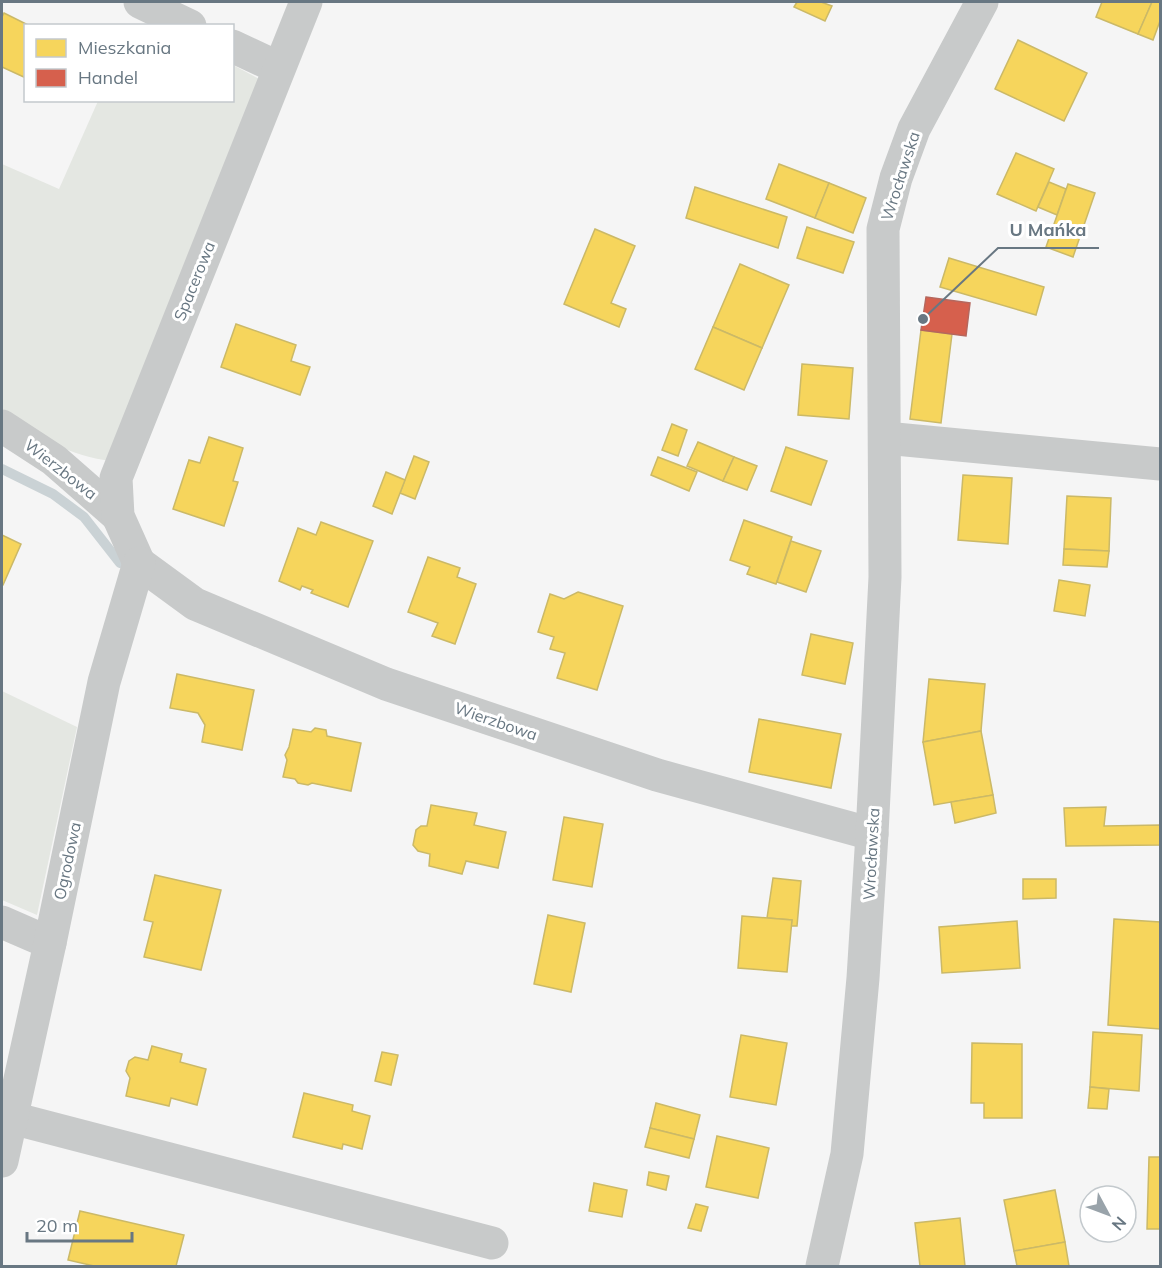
<svg xmlns="http://www.w3.org/2000/svg" width="1162" height="1268" font-family="Mulish,sans-serif">
	<rect width="100%" height="100%" fill="#f5f5f5"/>
	<g fill="#e4e7e2">
		<path d="M233,65L263,81L112,461C71,457 37,436 2,417V164L59,189L98,101L232,100Z"/>
		<polygon points="2,691 77,727 37,915 2,900"/>
	</g>
	<g fill="#f6d55c" stroke="#cbb967" stroke-width="1.5">
		<polygon points="797,2 821,2 832,6 825,21 794,7"/>
		<polygon points="1102,2 1152,2 1138,34 1096,17"/>
		<polygon points="1152,2 1160,2 1160,21 1153,40 1138,34"/>
		<polygon points="4,13 30,26 26,26 26,78 2,67 2,17"/>
		<polygon points="1018,40 1087,73 1064,121 995,89"/>
		<polygon points="1016,153 1054,169 1036,211 997,194"/>
		<polygon points="779,164 829,183 815,218 766,199"/>
		<polygon points="1049,182 1066,189 1057,215 1038,207"/>
		<polygon points="829,183 866,198 853,233 815,218"/>
		<polygon points="1068,184 1095,193 1073,257 1046,247"/>
		<polygon points="695,187 787,217 778,248 686,218"/>
		<polygon points="807,227 854,242 843,273 797,258"/>
		<polygon points="595,229 635,246 611,303 626,309 619,327 564,304"/>
		<polygon points="949,258 1044,287 1036,315 940,287"/>
		<polygon points="740,264 789,285 762,348 713,327"/>
		<polygon points="236,324 296,345 291,361 310,367 300,395 221,367"/>
		<polygon points="713,327 762,348 744,390 695,369"/>
		<polygon points="921,330 952,334 941,423 910,419"/>
		<polygon points="802,364 853,368 849,419 798,415"/>
		<polygon points="672,424 687,430 678,456 662,450"/>
		<polygon points="209,437 243,448 233,481 238,482 224,526 173,509 189,460 200,463"/>
		<polygon points="698,442 734,457 723,481 687,466"/>
		<polygon points="786,447 827,461 811,505 771,491"/>
		<polygon points="414,456 429,462 415,499 400,493"/>
		<polygon points="658,457 697,472 689,491 651,475"/>
		<polygon points="734,457 757,466 747,490 723,481"/>
		<polygon points="386,472 405,480 392,514 373,506"/>
		<polygon points="963,475 1012,478 1008,544 958,540"/>
		<polygon points="1067,496 1111,498 1109,551 1064,549"/>
		<polygon points="744,520 792,537 776,584 747,574 750,567 730,560"/>
		<polygon points="321,522 373,541 348,607 311,593 313,590 302,586 300,590 279,581 298,528 316,535"/>
		<polygon points="2,535 21,544 3,585 2,585"/>
		<polygon points="791,541 821,551 806,592 777,582"/>
		<polygon points="1064,549 1109,551 1107,567 1063,565"/>
		<polygon points="428,557 460,568 457,577 476,584 455,644 432,636 438,623 408,612"/>
		<polygon points="1059,580 1090,585 1085,616 1054,611"/>
		<polygon points="578,592 623,606 597,690 557,678 565,653 550,649 554,637 538,632 550,594 564,599"/>
		<polygon points="811,634 853,643 845,684 802,675"/>
		<polygon points="177,674 254,690 242,750 202,742 205,725 198,713 170,708"/>
		<polygon points="929,679 985,684 981,731 923,742"/>
		<polygon points="759,719 841,734 831,788 749,772"/>
		<polygon points="315,728 326,730 327,736 361,743 351,791 312,783 308,785 298,783 295,779 283,777 287,760 285,755 289,747 293,729 311,732"/>
		<polygon points="981,731 993,795 934,805 923,742"/>
		<polygon points="993,795 996,813 955,823 951,802"/>
		<polygon points="431,805 477,813 474,825 506,832 498,868 466,861 462,874 429,866 430,854 418,851 413,845 416,830 421,826 427,826"/>
		<polygon points="1106,807 1104,826 1160,825 1160,845 1066,846 1064,808"/>
		<polygon points="564,817 603,824 592,887 553,880"/>
		<polygon points="155,875 221,890 201,970 144,957 153,922 144,920"/>
		<polygon points="773,878 801,881 797,926 791,926 792,920 767,918"/>
		<polygon points="1023,879 1056,879 1056,898 1023,899"/>
		<polygon points="548,915 585,923 571,992 534,984"/>
		<polygon points="742,916 792,920 787,972 738,968"/>
		<polygon points="1114,919 1160,922 1160,1029 1108,1025"/>
		<polygon points="1017,921 1020,968 942,973 939,927"/>
		<polygon points="1093,1032 1142,1035 1139,1091 1090,1087"/>
		<polygon points="741,1035 787,1043 776,1105 730,1097"/>
		<polygon points="972,1043 1022,1044 1022,1118 984,1118 984,1103 971,1103"/>
		<polygon points="152,1046 182,1054 180,1062 206,1069 197,1105 171,1098 169,1106 126,1096 130,1078 126,1071 129,1061 135,1057 148,1060"/>
		<polygon points="382,1052 398,1055 391,1085 375,1081"/>
		<polygon points="1090,1087 1109,1089 1107,1109 1088,1108"/>
		<polygon points="304,1093 353,1105 352,1111 370,1116 362,1149 343,1144 342,1149 293,1137"/>
		<polygon points="656,1103 700,1115 694,1139 650,1128"/>
		<polygon points="650,1128 694,1139 689,1158 645,1147"/>
		<polygon points="717,1136 769,1148 758,1198 706,1187"/>
		<polygon points="1149,1157 1160,1157 1160,1229 1147,1229"/>
		<polygon points="649,1172 669,1176 666,1190 647,1185"/>
		<polygon points="594,1183 627,1190 622,1217 589,1211"/>
		<polygon points="1055,1190 1065,1242 1014,1251 1004,1200"/>
		<polygon points="696,1204 708,1207 701,1231 688,1228"/>
		<polygon points="80,1211 184,1235 176,1266 94,1266 68,1260"/>
		<polygon points="960,1218 965,1266 920,1266 915,1223"/>
		<polygon points="1065,1242 1069,1266 1017,1266 1014,1251"/>
	</g>
	<polygon fill="#d6604d" stroke="#b5675d" stroke-width="1.5" points="926,297 970,303 966,336 921,330"/>
	<g fill="none" stroke-linecap="round" stroke-linejoin="round">
		<polyline stroke="#cad2d5" stroke-width="10" points="2,469 53,494 84,517 120,563"/>
		<g stroke="#c8caca" stroke-width="33">
			<polyline points="140,2 190,26"/>
			<polyline points="232,46 279,68"/>
			<polyline points="2,426 54,460 118,516"/>
			<polyline points="885,438 1160,464"/>
			<polyline points="139,563 195,604 386,684 657,775 872,834"/>
			<polyline points="139,563 118,516 116,478 306,2"/>
			<polyline points="2,922 50,943"/>
			<polyline points="12,1118 492,1243"/>
			<polyline points="2,1161 50,943 104,682 139,563"/>
			<polyline points="822,1266 847,1154 863,978 872,834 885,577 883,229 896,178 914,129 982,2"/>
		</g>
	</g>
	<g text-anchor="middle" stroke-width="6" stroke-linejoin="round" paint-order="stroke">
		<g font-size="16" fill="#687782" stroke="#fff">
			<text transform="translate(900 176) rotate(-72)" y="6">Wrocławska</text>
			<text transform="translate(194 281) rotate(-68)" y="6">Spacerowa</text>
			<text transform="translate(61 469) rotate(38)" y="6">Wierzbowa</text>
			<text transform="translate(496 721) rotate(19)" y="6">Wierzbowa</text>
			<text transform="translate(871 854) rotate(-87)" y="6">Wrocławska</text>
			<text transform="translate(67 861) rotate(-78)" y="6">Ogrodowa</text>
		</g>
	</g>
	<path fill="none" stroke="#687782" stroke-width="2" d="M923 319L998 248H1099"/>
	<circle fill="#687782" stroke="#fff" stroke-width="2" cx="923" cy="319" r="6"/>
	<g font-size="18" text-anchor="middle" font-weight="bold" fill="#687782" stroke="#fff" stroke-width="6" stroke-linejoin="round" paint-order="stroke">
		<text x="1048" y="236">U Mańka</text>
	</g>
	<rect width="1162" height="1268" fill="none" stroke="#687782" stroke-width="6"/>
	<rect x="24" y="24" width="210" height="78" fill="#ffffff" stroke="#c3c9cd" stroke-width="1.5"/>
	<rect x="36" y="39" width="30" height="18" fill="#f6d55c" stroke="#c3c9cd" stroke-width="1.5"/>
	<text x="78" y="54" font-size="18" fill="#687782">Mieszkania</text>
	<rect x="36" y="69" width="30" height="18" fill="#d6604d" stroke="#c3c9cd" stroke-width="1.5"/>
	<text x="78" y="84" font-size="18" fill="#687782">Handel</text>
	<g transform="translate(1108 1214) rotate(131)"><circle r="28" fill="#ffffff" stroke="#c3c9cd" stroke-width="1.5"/>
	<path d="M0-4.5L10 22L0 15L-10 22Z" fill="#99a3aa"/>
	<text y="-9" font-size="16" font-weight="bold" text-anchor="middle" fill="#687782">N</text>
	</g>
	<path d="M27 1232v9h105v-9" fill="none" stroke="#687782" stroke-width="3"/>
	<text x="36" y="1232" font-size="18" fill="#687782" stroke="#ffffff" stroke-width="4.5" paint-order="stroke">20 m</text>
</svg>
